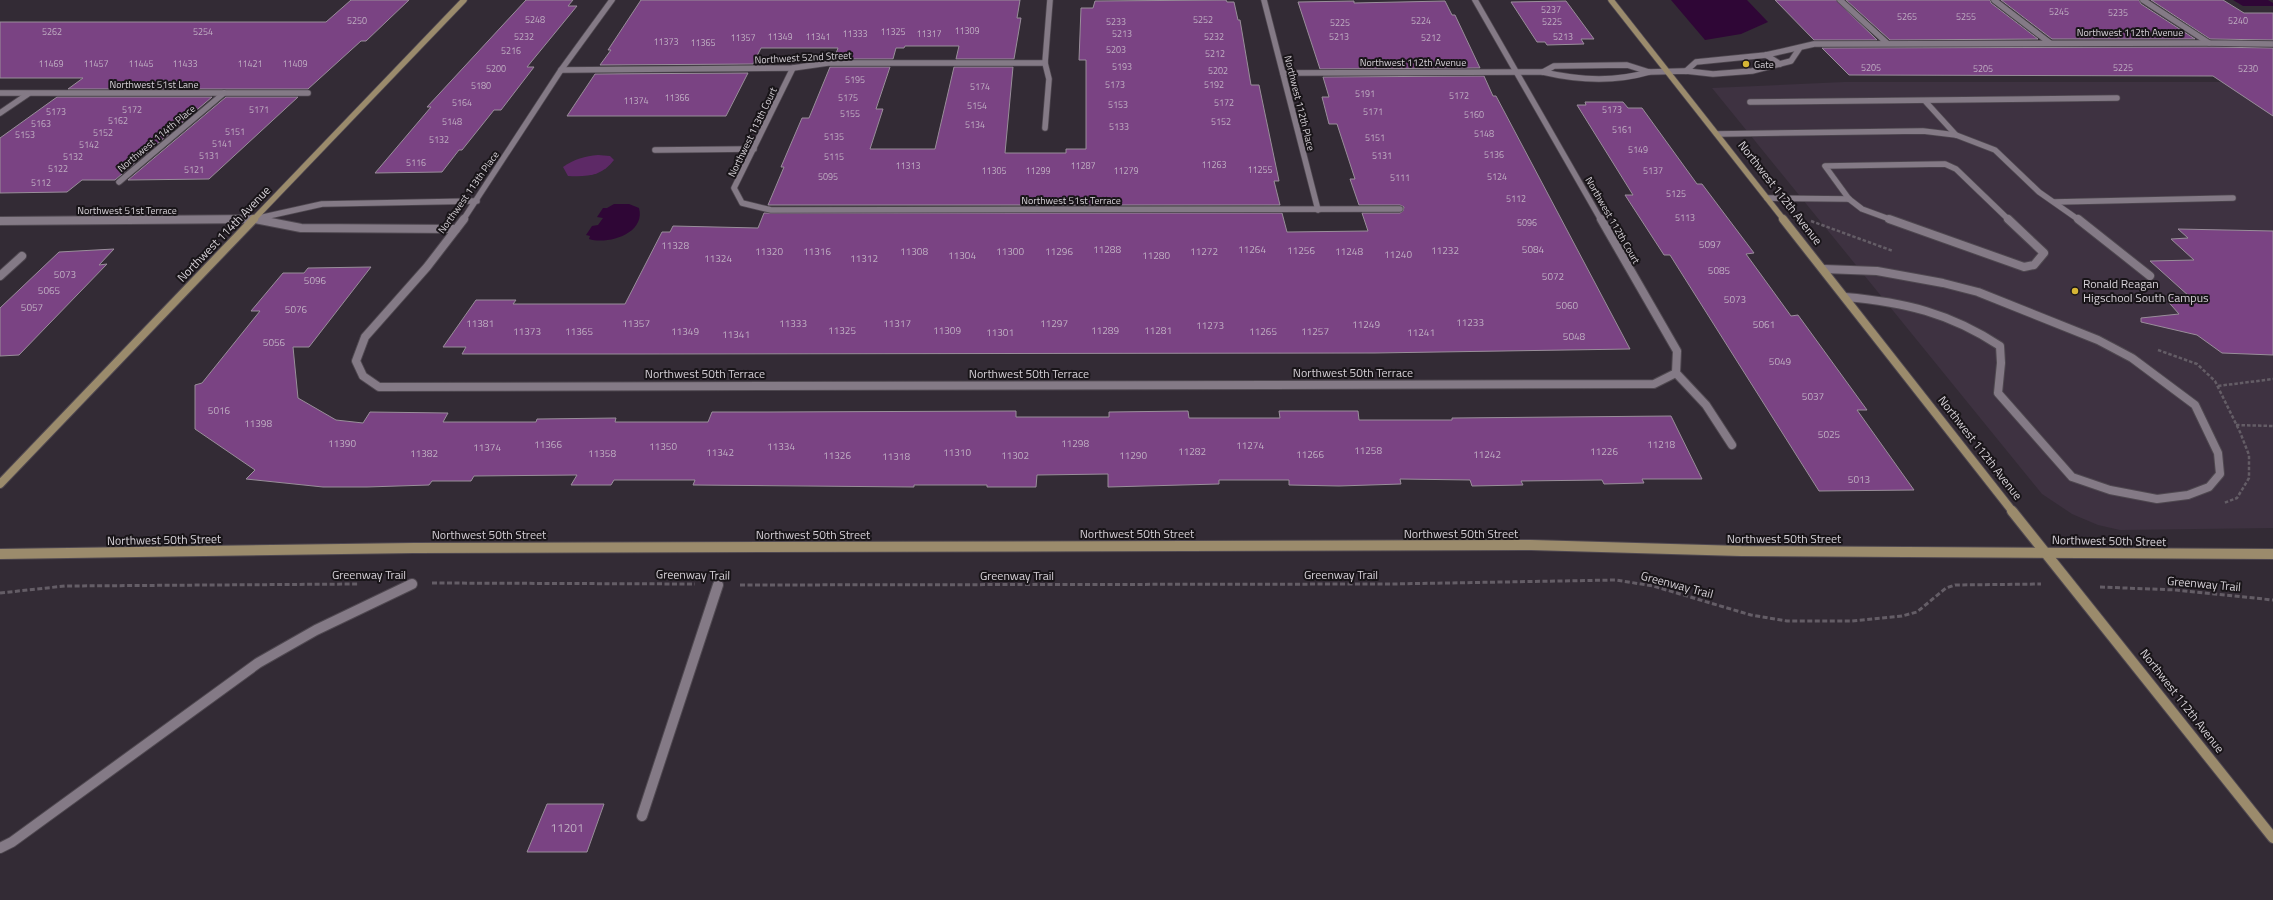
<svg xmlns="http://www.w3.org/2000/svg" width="2273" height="900" font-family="'Titillium Web',sans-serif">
	<rect width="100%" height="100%" fill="#332b35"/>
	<polygon fill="#3e3241" points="1844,82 2273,82 2273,528 2120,530 2098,525 2072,514 2042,494 1712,88"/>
	<path fill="#5d2966" d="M598,155L610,156L614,160C602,176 587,177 568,176L563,167C574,159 585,156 598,155Z"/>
	<g fill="#2f0636">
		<polygon points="1671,0 1747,0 1768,22 1741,34 1705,40"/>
		<polygon points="2233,0 2268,0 2273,3 2273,6 2243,6"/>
		<path d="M614,204H629L639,208C646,234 607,245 589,239L590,236L586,235L592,226L598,225L603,218L597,217L603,208H607Z"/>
	</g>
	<g fill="#7a4383" stroke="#998e9a">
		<polygon points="351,0 409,0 366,41 361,41 308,89 68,89 83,78 0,78 0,22 326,22"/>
		<polygon points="526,0 573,0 568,6 577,6 527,67 534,67 501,110 494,110 462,150 459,150 442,172 375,173 431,107 427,107"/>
		<polygon points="641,0 1020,0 1017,18 1021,18 1014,59 956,59 959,46 905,46 904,48 896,48 893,59 834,59 838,48 761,48 753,64 600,65 611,50 608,50"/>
		<polygon points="1226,0 1227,2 1234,2 1238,20 1240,20 1251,85 1259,85 1279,181 1274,181 1280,205 768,205 784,167 781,167 802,118 809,118 830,67 890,67 876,109 883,109 870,149 935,149 954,67 1013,67 1005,153 1066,153 1066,149 1086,149 1086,60 1079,60 1081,8 1093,8 1095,1"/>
		<polygon points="1775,0 1836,0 1877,40 1814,40"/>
		<polygon points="1846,0 1990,0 1991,3 2038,39 1890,40"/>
		<polygon points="2001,0 2139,0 2141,4 2195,39 2052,39"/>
		<polygon points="2151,0 2223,0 2244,13 2273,13 2273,40 2210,39"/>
		<polygon points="1354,1 1354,3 1445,1 1452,15 1455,15 1480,68 1320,69 1298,2"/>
		<polygon points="1566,1 1594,39 1581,39 1584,44 1547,45 1545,42 1537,42 1511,2"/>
		<polygon points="2209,47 2273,48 2273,116 2213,76 1849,75 1822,48"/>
		<polygon points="748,73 726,116 567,116 595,74"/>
		<polygon points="1484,76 1493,96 1496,96 1630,349 1375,353 642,354 462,354 466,347 443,347 476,300 516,300 513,304 625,304 662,232 670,232 673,226 758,228 764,213 1282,213 1287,232 1368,231 1362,213 1400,213 1403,211 1404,207 1400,205 1359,205 1350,179 1355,179 1337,124 1329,124 1322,97 1329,97 1323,77"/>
		<polygon points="57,97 212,97 115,180 82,180 67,192 0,193 0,138"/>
		<polygon points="226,97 298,97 209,179 128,180"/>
		<polygon points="1585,102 1623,102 1628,108 1642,108 1697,184 1702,184 1754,253 1746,254 1791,316 1798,315 1867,410 1857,410 1914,490 1819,491 1670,255 1664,255 1625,195 1633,195 1577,105 1586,105"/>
		<polygon points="2178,229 2273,231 2273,355 2222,353 2197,335 2141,322 2141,318 2179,314 2165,298 2190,297 2150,261 2194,260 2171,239 2188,238"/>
		<polygon points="114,249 99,265 107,264 19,355 0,356 0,308 59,252"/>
		<polygon points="371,267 309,347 293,347 298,398 336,420 363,423 370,412 448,413 443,422 536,422 537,419 616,418 615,422 708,422 712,412 768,412 1016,411 1016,417 1109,417 1109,412 1188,411 1189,418 1280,418 1279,411 1358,411 1359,420 1452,420 1452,418 1671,416 1702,479 1642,479 1644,483 1604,484 1602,480 1521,481 1523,485 1472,486 1470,480 1400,479 1401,484 1339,486 1289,485 1289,480 1219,480 1219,484 1108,487 1108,474 1037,475 1036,487 987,487 987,485 914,485 914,487 693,485 695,480 614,480 611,485 571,485 577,475 474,476 471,481 432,481 429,485 367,487 323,487 246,479 255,470 195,429 195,385 202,383 260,311 251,311 283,273 304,273 308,268"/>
		<polygon points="547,804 604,804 587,852 527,852"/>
	</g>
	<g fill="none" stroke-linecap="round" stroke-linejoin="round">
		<defs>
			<g id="lane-far2">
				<polyline points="1766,55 1780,64"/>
				<polyline points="1925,101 1956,135"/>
				<polyline points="1750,102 2117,98"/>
				<polyline points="1717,134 1923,131 1956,135 1995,150 2039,192 2079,220"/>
				<polyline points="655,150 754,149"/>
				<polyline points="1767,198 1849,199"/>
				<polyline points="1849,199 1862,209 1892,220"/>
				<polyline points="1849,199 1825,166 1945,164 1956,169 2009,220"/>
				<polyline points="2055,202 2233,198"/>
			</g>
			<g id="lane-far1">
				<polyline points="1889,219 2024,267 2034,265 2044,253 2008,219"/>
				<polyline points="2078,219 2150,276"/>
				<path d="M1824,269L1877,271L1943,283L1978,292L2098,340L2132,358L2195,405L2218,453L2220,474L2209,487L2188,495L2157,499L2110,490L2072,477L1998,393L2001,363L2000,346C1950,313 1904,302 1845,297"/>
			</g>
			<g id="lane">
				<polyline points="642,816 718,585"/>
				<polyline points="0,848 12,842 258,663 316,630 412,584"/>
			</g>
			<g id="street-far1">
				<polyline points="1264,0 1318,210"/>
				<polyline points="1475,0 1601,220"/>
				<polyline points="1840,0 1887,43"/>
				<polyline points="1994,0 2050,43"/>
				<polyline points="2143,0 2209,43 2273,44"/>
				<polyline points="793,68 734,188 742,203 771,210 1400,209"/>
				<polyline points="561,70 793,68 828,63 1045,63"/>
				<polyline points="1686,71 1696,62 1766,55 1814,44 2209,43"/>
				<polyline points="1543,72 1554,66 1627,65 1649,72 1686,71 1713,74 1752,71 1791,61 1799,49"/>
				<path d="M1283,73L1543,72C1577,80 1615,82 1649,72"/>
				<polyline points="0,93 308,93"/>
				<polyline points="0,113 28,94"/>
				<polyline points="1045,128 1049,79 1045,63 1050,0"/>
				<polyline points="119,182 224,93"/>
				<polyline points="259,218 322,204 477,201"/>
				<polyline points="173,220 258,220"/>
				<polyline points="463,220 561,70 612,0"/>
			</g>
			<g id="street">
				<polyline points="464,219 427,267 365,337 356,361 363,376 379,387 1654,384 1676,373"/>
				<polyline points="1601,219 1677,351 1676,373 1706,405 1732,445"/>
				<polyline points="0,221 255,219 301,228 456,229"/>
				<polyline points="0,276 22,256"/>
			</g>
			<g id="secondary-far2">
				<polyline points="1611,0 1784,220"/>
				<polyline points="253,220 464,0"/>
			</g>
			<g id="secondary-far1">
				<polyline points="1783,219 2013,512"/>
				<polyline points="0,484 254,219"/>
			</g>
			<g id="secondary">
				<polyline points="2012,511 2273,838"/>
				<polyline points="0,554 413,548 1531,545 1741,551 2273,554"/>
			</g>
		</defs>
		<use href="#lane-far2" stroke="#4f4850" stroke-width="7"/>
		<use href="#lane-far1" stroke="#4f4850" stroke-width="10"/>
		<use href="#lane" stroke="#4f4850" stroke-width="12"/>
		<use href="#street-far1" stroke="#4f4850" stroke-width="7"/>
		<use href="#street" stroke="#4f4850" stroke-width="10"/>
		<use href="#secondary-far2" stroke="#4f4850" stroke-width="7"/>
		<use href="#secondary-far1" stroke="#4f4850" stroke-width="10"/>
		<use href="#secondary" stroke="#4f4850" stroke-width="12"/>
		<g stroke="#645d66" stroke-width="2.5" stroke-dasharray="3.5 2" stroke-linecap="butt">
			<polyline points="1811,221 1893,251"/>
			<polyline points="2158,350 2197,364 2215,381 2240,432 2249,455 2249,478 2237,498 2224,503"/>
			<polyline points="2218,386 2273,379"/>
			<polyline points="2236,425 2273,426"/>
		</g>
		<g stroke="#645d66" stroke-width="3" stroke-dasharray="5 2.5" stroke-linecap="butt">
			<polyline points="432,583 695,584"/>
			<polyline points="740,585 1391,584 1616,580 1653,586 1751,615 1787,621 1852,621 1902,616 1917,612 1946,588 1955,585 2041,584"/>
			<polyline points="2100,587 2176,590 2273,600"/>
			<polyline points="0,593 65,586 359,584"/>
		</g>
		<use href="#lane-far2" stroke="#847a86" stroke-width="5.5"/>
		<use href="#lane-far1" stroke="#847a86" stroke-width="8"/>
		<use href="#lane" stroke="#847a86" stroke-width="10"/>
		<use href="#street-far1" stroke="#847a86" stroke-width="5.5"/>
		<use href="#street" stroke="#847a86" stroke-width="8"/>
		<use href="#secondary-far2" stroke="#9b8b6c" stroke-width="5.5"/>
		<use href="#secondary-far1" stroke="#9b8b6c" stroke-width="8"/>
		<use href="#secondary" stroke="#9b8b6c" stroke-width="10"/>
	</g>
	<g fill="#d5b535" stroke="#191519" stroke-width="1.5">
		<circle cx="1746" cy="64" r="4"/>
		<circle cx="2075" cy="291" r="4"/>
	</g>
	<g text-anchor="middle" stroke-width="4" stroke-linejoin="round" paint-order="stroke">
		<g font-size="9" fill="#bfaec2">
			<text x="1551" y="13">5237</text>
			<text x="2059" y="15">5245</text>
			<text x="2118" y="16">5235</text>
			<text x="1907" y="20">5265</text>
			<text x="1966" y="20">5255</text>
			<text x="535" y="23">5248</text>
			<text x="1203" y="23">5252</text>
			<text x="357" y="24">5250</text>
			<text x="1421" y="24">5224</text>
			<text x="2238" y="24">5240</text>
			<text x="1116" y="25">5233</text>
			<text x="1552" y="25">5225</text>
			<text x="1340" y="26">5225</text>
			<text x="967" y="34">11309</text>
			<text x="52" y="35">5262</text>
			<text x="203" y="35">5254</text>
			<text x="893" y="35">11325</text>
			<text x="855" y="37">11333</text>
			<text x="929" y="37">11317</text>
			<text x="1122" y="37">5213</text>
			<text x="524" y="40">5232</text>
			<text x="780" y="40">11349</text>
			<text x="818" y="40">11341</text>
			<text x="1214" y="40">5232</text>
			<text x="1339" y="40">5213</text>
			<text x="1563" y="40">5213</text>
			<text x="743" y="41">11357</text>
			<text x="1431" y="41">5212</text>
			<text x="666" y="45">11373</text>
			<text x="703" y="46">11365</text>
			<text x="1116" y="53">5203</text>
			<text x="511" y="54">5216</text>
			<text x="1215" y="57">5212</text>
			<text x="51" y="67">11469</text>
			<text x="96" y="67">11457</text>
			<text x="141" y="67">11445</text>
			<text x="185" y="67">11433</text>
			<text x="250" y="67">11421</text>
			<text x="295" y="67">11409</text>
			<text x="1122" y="70">5193</text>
			<text x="1871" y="71">5205</text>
			<text x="2123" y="71">5225</text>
			<text x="496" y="72">5200</text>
			<text x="1983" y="72">5205</text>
			<text x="2248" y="72">5230</text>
			<text x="1218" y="74">5202</text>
			<text x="855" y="83">5195</text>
			<text x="1115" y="88">5173</text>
			<text x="1214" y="88">5192</text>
			<text x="481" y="89">5180</text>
			<text x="980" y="90">5174</text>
			<text x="1365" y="97">5191</text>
			<text x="1459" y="99">5172</text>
			<text x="677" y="101">11366</text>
			<text x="848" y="101">5175</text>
			<text x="636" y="104">11374</text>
			<text x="462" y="106">5164</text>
			<text x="1224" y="106">5172</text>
			<text x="1118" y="108">5153</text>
			<text x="977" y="109">5154</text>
			<text x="132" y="113">5172</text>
			<text x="259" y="113">5171</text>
			<text x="1612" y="113">5173</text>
			<text x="56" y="115">5173</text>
			<text x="1373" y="115">5171</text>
			<text x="850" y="117">5155</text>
			<text x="1474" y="118">5160</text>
			<text x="118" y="124">5162</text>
			<text x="452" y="125">5148</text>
			<text x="1221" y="125">5152</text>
			<text x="41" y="127">5163</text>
			<text x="975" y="128">5134</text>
			<text x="1119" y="130">5133</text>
			<text x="1622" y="133">5161</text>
			<text x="235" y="135">5151</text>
			<text x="103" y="136">5152</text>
			<text x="1484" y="137">5148</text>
			<text x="25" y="138">5153</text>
			<text x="834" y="140">5135</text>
			<text x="1375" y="141">5151</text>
			<text x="439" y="143">5132</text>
			<text x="222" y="147">5141</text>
			<text x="89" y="148">5142</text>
			<text x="1638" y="153">5149</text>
			<text x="1494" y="158">5136</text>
			<text x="209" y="159">5131</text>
			<text x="1382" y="159">5131</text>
			<text x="73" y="160">5132</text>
			<text x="834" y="160">5115</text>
			<text x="416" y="166">5116</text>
			<text x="1214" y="168">11263</text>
			<text x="908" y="169">11313</text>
			<text x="1083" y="169">11287</text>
			<text x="58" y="172">5122</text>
			<text x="194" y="173">5121</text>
			<text x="1260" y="173">11255</text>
			<text x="994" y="174">11305</text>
			<text x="1038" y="174">11299</text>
			<text x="1126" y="174">11279</text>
			<text x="1653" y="174">5137</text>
			<text x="828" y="180">5095</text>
			<text x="1497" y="180">5124</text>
			<text x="1400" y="181">5111</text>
			<text x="41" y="186">5112</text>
			<text x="1676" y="197">5125</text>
			<text x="1516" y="202">5112</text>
			<text x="1685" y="221">5113</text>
			<text x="1527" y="226">5096</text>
		</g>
		<g font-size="10" fill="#d6d1d7" stroke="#191519">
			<text x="2130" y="36">Northwest 112th Avenue</text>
			<text transform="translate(803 57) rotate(-3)" y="4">Northwest 52nd Street</text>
			<text x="1413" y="66">Northwest 112th Avenue</text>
			<text x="154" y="88">Northwest 51st Lane</text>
			<text transform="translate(1300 103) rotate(76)" y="4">Northwest 112th Place</text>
			<text transform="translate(752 132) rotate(-64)" y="4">Northwest 113th Court</text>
			<text transform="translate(156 138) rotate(-40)" y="4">Northwest 114th Place</text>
			<text transform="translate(468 192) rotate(-55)" y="4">Northwest 113th Place</text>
			<text x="1071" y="204">Northwest 51st Terrace</text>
			<text x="127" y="214">Northwest 51st Terrace</text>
			<text transform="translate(1613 220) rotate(60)" y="4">Northwest 112th Court</text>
		</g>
		<g font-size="10" fill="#d6d1d7" stroke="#191519" text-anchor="start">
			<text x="1754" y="68">Gate</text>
		</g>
		<g font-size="10" fill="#bfaec2">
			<text x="1710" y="248">5097</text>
			<text x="675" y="249">11328</text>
			<text x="1107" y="253">11288</text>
			<text x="1252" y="253">11264</text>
			<text x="1533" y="253">5084</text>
			<text x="1301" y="254">11256</text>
			<text x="1445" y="254">11232</text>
			<text x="769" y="255">11320</text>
			<text x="817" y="255">11316</text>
			<text x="914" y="255">11308</text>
			<text x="1010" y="255">11300</text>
			<text x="1059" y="255">11296</text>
			<text x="1204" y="255">11272</text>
			<text x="1349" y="255">11248</text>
			<text x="1398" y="258">11240</text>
			<text x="962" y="259">11304</text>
			<text x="1156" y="259">11280</text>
			<text x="718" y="262">11324</text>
			<text x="864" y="262">11312</text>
			<text x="1719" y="274">5085</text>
			<text x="65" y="278">5073</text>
			<text x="1553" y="280">5072</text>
			<text x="315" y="284">5096</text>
			<text x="49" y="294">5065</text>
			<text x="1735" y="303">5073</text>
			<text x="1567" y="309">5060</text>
			<text x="32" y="311">5057</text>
			<text x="296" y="313">5076</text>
			<text x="1470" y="326">11233</text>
			<text x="480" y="327">11381</text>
			<text x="636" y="327">11357</text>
			<text x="793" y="327">11333</text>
			<text x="897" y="327">11317</text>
			<text x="1054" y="327">11297</text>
			<text x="1366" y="328">11249</text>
			<text x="1764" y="328">5061</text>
			<text x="1210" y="329">11273</text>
			<text x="842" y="334">11325</text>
			<text x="947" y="334">11309</text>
			<text x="1105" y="334">11289</text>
			<text x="1158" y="334">11281</text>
			<text x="527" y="335">11373</text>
			<text x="579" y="335">11365</text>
			<text x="685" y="335">11349</text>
			<text x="1263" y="335">11265</text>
			<text x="1315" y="335">11257</text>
			<text x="1000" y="336">11301</text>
			<text x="1421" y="336">11241</text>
			<text x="736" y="338">11341</text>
			<text x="1574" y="340">5048</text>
			<text x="274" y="346">5056</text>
			<text x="1780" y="365">5049</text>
			<text x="1813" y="400">5037</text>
			<text x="219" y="414">5016</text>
			<text x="258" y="427">11398</text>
			<text x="1829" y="438">5025</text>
			<text x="342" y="447">11390</text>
			<text x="1075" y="447">11298</text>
			<text x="548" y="448">11366</text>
			<text x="1661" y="448">11218</text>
			<text x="1250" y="449">11274</text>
			<text x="663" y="450">11350</text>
			<text x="781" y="450">11334</text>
			<text x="487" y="451">11374</text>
			<text x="1368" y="454">11258</text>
			<text x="1192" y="455">11282</text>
			<text x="1604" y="455">11226</text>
			<text x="720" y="456">11342</text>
			<text x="957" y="456">11310</text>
			<text x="424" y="457">11382</text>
			<text x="602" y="457">11358</text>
			<text x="1310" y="458">11266</text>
			<text x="1487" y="458">11242</text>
			<text x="837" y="459">11326</text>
			<text x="1015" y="459">11302</text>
			<text x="1133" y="459">11290</text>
			<text x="896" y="460">11318</text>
			<text x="1859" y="483">5013</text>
		</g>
		<g font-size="12" fill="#d6d1d7" stroke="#191519">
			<text transform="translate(1780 193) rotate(52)" y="4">Northwest 112th Avenue</text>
			<text transform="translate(224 234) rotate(-46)" y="4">Northwest 114th Avenue</text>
			<text x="1353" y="377">Northwest 50th Terrace</text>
			<text x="705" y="378">Northwest 50th Terrace</text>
			<text x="1029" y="378">Northwest 50th Terrace</text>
			<text transform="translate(1980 448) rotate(52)" y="4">Northwest 112th Avenue</text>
			<text x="1137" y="538">Northwest 50th Street</text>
			<text x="1461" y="538">Northwest 50th Street</text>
			<text x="489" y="539">Northwest 50th Street</text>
			<text x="813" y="539">Northwest 50th Street</text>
			<text x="1784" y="543">Northwest 50th Street</text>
			<text transform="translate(164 540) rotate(-1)" y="4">Northwest 50th Street</text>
			<text transform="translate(2109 541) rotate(1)" y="4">Northwest 50th Street</text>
			<text x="369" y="579">Greenway Trail</text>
			<text transform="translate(693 575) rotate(1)" y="4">Greenway Trail</text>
			<text x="1341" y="579">Greenway Trail</text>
			<text x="1017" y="580">Greenway Trail</text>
			<text transform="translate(2204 584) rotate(5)" y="4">Greenway Trail</text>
			<text transform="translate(1677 585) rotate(15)" y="4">Greenway Trail</text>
			<text transform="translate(2182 701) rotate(52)" y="4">Northwest 112th Avenue</text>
		</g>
		<g font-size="12" fill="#d6d1d7" stroke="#191519" text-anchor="start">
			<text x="2083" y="288">Ronald Reagan<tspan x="2083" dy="14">Higschool South Campus</tspan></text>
		</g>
		<g font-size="12" fill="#bfaec2">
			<text x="567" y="832">11201</text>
		</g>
	</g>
</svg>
